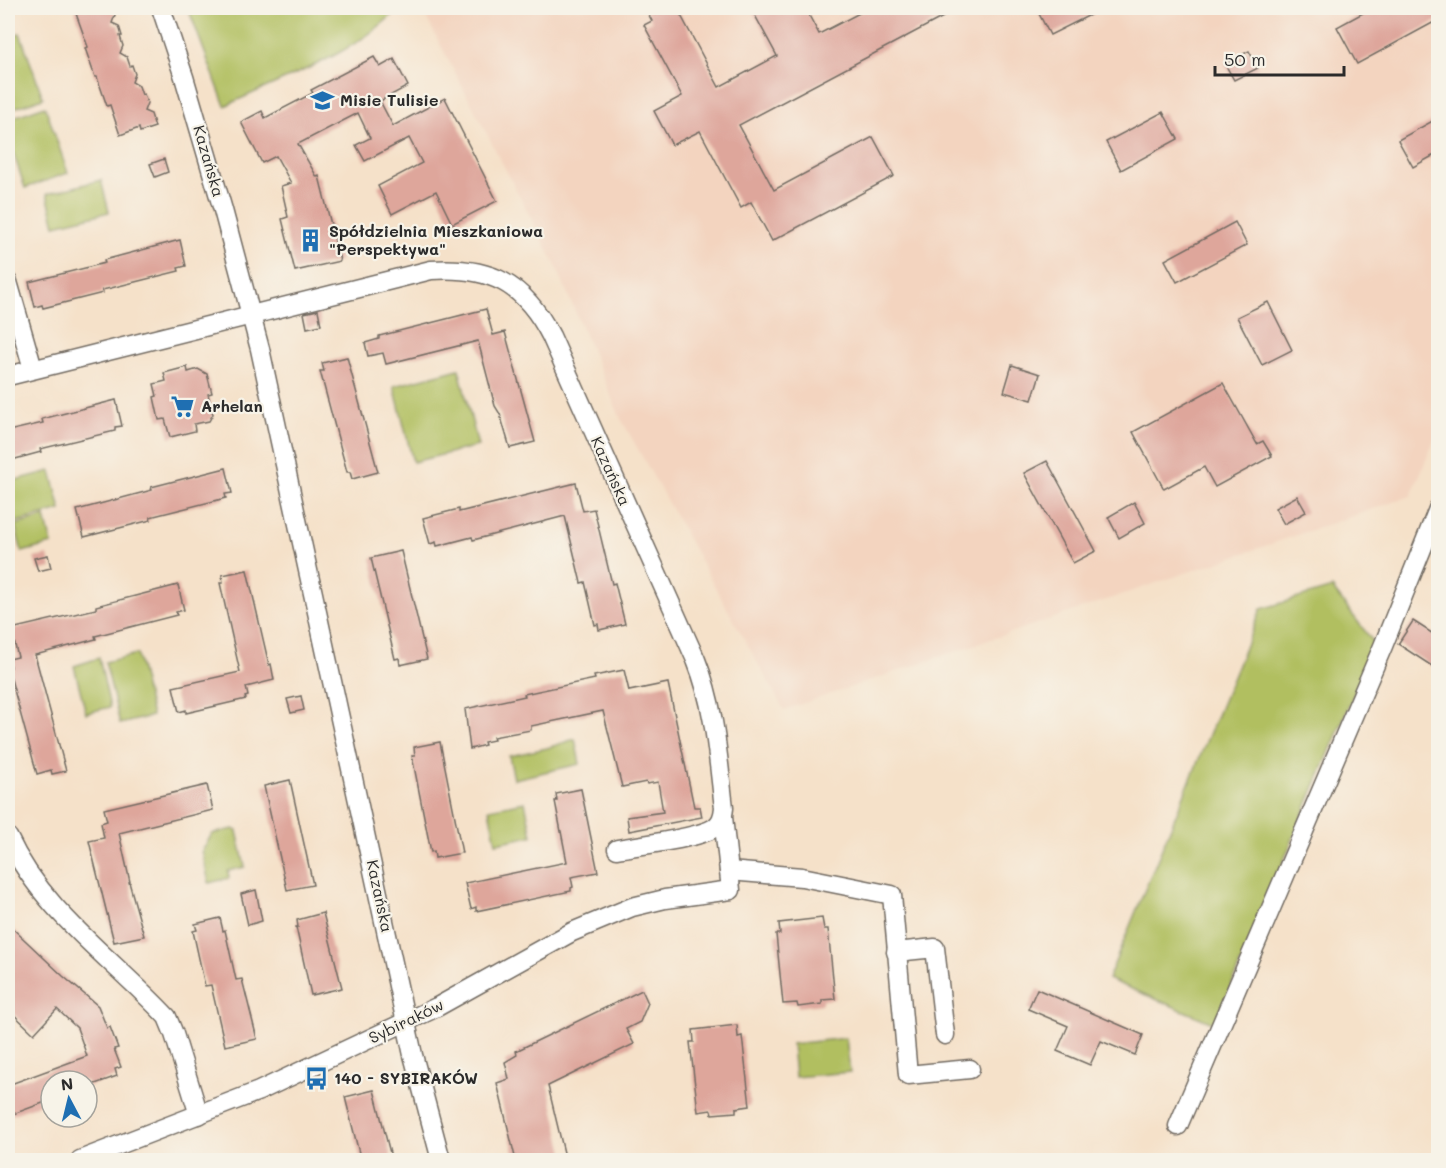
<svg xmlns="http://www.w3.org/2000/svg" width="1446" height="1168" font-family="Mali,sans-serif">
	<rect width="100%" height="100%" fill="#f7f3e8"/>
	<filter id="ink" filterUnits="userSpaceOnUse"><feTurbulence type="fractalNoise" baseFrequency=".0167" numOctaves="2"/><feDisplacementMap in="SourceGraphic" scale="12" xChannelSelector="R" yChannelSelector="G"/><feConvolveMatrix kernelMatrix="1 2 1 2 8 2 1 2 1" color-interpolation-filters="sRGB"/></filter>
	<filter id="wash" filterUnits="userSpaceOnUse"><feTurbulence type="fractalNoise" baseFrequency=".008" numOctaves="4" result="noise"/><feDisplacementMap in="SourceGraphic" scale="24" xChannelSelector="R" yChannelSelector="G"/><feGaussianBlur stdDeviation="1.35" result="paint"/><feColorMatrix in="noise" values="0 0 0 0 0 0 0 0 0 0 0 0 0 0 0 0 0 1.4 0 .05"/><feComposite in="paint" operator="in"/></filter>
	<g filter="url(#wash)">
		<rect width="100%" height="100%" fill="#f5e1c9"/>
		<polygon fill="#f3d4bf" points="428,8 1438,8 1438,431 1411,496 784,710 620,417 555,264 427,19"/>
		<g fill="#b1bf61" stroke="#6e7546" stroke-width="1.5">
			<path d="M188,8H399C355,55 283,78 225,106Z"/>
			<polygon points="20,33 43,98 9,110 8,105 8,37"/>
			<polygon points="45,106 68,173 25,188 8,137 8,119"/>
			<polygon points="101,180 109,212 55,225 47,194"/>
			<polygon points="459,369 478,446 413,462 394,386"/>
			<polygon points="51,471 61,510 9,524 8,482"/>
			<polygon points="45,517 52,544 22,552 15,525"/>
			<polygon points="1332,588 1375,644 1215,1024 1108,979 1261,609"/>
			<polygon points="137,654 152,716 120,724 105,662"/>
			<polygon points="99,658 110,707 86,713 74,666"/>
			<polygon points="575,739 580,764 514,779 509,756 547,748"/>
			<polygon points="525,802 532,836 496,843 489,809"/>
			<polygon points="233,829 237,831 245,867 228,871 229,878 209,883 202,851 212,834"/>
			<polygon points="846,1038 850,1072 795,1077 792,1044"/>
		</g>
		<g id="blocks">
			<g fill="#dea69b">
				<polygon points="74,8 113,8 115,15 112,23 119,26 122,36 120,36 123,46 120,53 127,57 130,66 132,65 135,74 132,82 139,86 142,95 144,94 147,103 144,111 151,114 155,127 140,132 139,128 120,135 110,105 107,106 97,77 95,77 85,48 88,47"/>
				<polygon points="645,8 677,8 719,87 777,56 751,8 805,8 819,34 869,8 960,8 739,125 774,190 873,137 894,176 772,241 751,202 741,208 700,131 672,145 654,111 682,96 644,25 652,21"/>
				<polygon points="1036,8 1104,8 1050,35"/>
				<polygon points="1372,8 1438,8 1438,20 1357,64 1337,27"/>
				<polygon points="1249,51 1258,68 1234,80 1225,64"/>
				<polygon points="374,57 380,67 394,59 408,86 380,101 393,126 445,98 497,201 452,224 436,191 392,214 378,186 422,163 409,138 365,161 356,145 370,138 358,113 298,144 317,177 319,176 340,261 295,271 282,219 288,217 281,186 291,183 276,156 262,163 241,122 262,111 265,118 313,93 311,90"/>
				<polygon points="1163,112 1178,139 1121,170 1106,142"/>
				<polygon points="1438,118 1438,153 1413,167 1398,140"/>
				<polygon points="164,159 168,172 155,177 150,164"/>
				<polygon points="1235,222 1247,245 1177,282 1165,260"/>
				<polygon points="180,240 186,266 178,268 179,271 111,288 102,290 103,293 43,308 42,305 35,307 29,282 105,263 104,260"/>
				<polygon points="1268,302 1292,350 1262,365 1237,317"/>
				<polygon points="486,309 493,335 505,332 535,442 510,448 500,414 495,406 478,341 386,364 383,353 368,356 365,343 379,339 379,336"/>
				<polygon points="318,310 321,325 307,328 304,313"/>
				<polygon points="347,357 378,472 352,479 350,472 347,472 320,371 324,371 322,363"/>
				<polygon points="1012,365 1040,374 1032,400 1004,392"/>
				<polygon points="187,367 188,372 198,369 207,374 212,393 208,394 213,414 209,421 194,424 195,431 170,437 165,419 159,420 154,397 157,396 154,384 166,381 164,373"/>
				<polygon points="1223,383 1257,444 1263,441 1272,456 1215,487 1204,467 1164,489 1133,432"/>
				<polygon points="116,400 122,426 115,427 115,431 40,449 41,452 8,461 8,431 43,423 42,419"/>
				<polygon points="1047,461 1096,551 1073,563 1024,473"/>
				<polygon points="226,468 232,493 225,494 226,498 150,517 151,520 84,537 77,510 152,490 151,487"/>
				<polygon points="576,483 583,511 594,509 612,584 615,583 625,624 599,630 598,624 595,625 585,582 581,583 565,516 473,540 472,537 437,546 436,542 430,544 423,518 459,509 459,512"/>
				<polygon points="1297,496 1306,512 1284,524 1275,508"/>
				<polygon points="1134,502 1145,523 1119,538 1108,517"/>
				<polygon points="401,551 427,659 400,665 399,658 395,659 371,558"/>
				<polygon points="48,555 51,568 38,571 34,558"/>
				<polygon points="247,570 269,665 271,664 274,680 246,687 248,696 245,697 246,699 186,713 186,710 179,712 173,687 240,672 220,583 223,583 222,575"/>
				<polygon points="178,585 184,610 176,612 177,615 95,636 96,639 35,655 66,771 52,774 51,770 37,774 8,668 11,667 9,659 18,657 11,629 96,609 96,606"/>
				<polygon points="1413,621 1438,637 1438,670 1398,644"/>
				<polygon points="624,670 629,691 668,683 694,807 700,807 702,817 629,831 627,817 663,812 658,782 647,784 646,782 622,787 603,711 531,726 531,730 493,737 494,740 484,742 485,745 470,749 465,709 525,696 524,694 595,679 594,676"/>
				<polygon points="301,696 304,710 291,713 287,699"/>
				<polygon points="440,742 462,853 435,858 434,851 431,852 412,756 415,756 414,747"/>
				<polygon points="290,780 313,885 287,890 264,786"/>
				<polygon points="207,785 213,810 119,833 130,882 129,882 144,936 114,942 89,841 104,838 101,823 107,821 104,809"/>
				<polygon points="581,789 598,872 571,877 573,887 571,888 571,891 476,911 476,907 471,909 465,883 567,862 555,801 557,801 556,794"/>
				<polygon points="256,890 262,921 248,925 241,894"/>
				<polygon points="323,913 342,988 311,995 296,927 298,927 297,920"/>
				<polygon points="220,918 223,931 225,930 236,980 242,979 257,1039 225,1046 211,985 205,986 193,931 197,930 195,924"/>
				<polygon points="822,918 824,929 828,929 835,999 822,1000 822,1004 798,1007 797,1003 783,1004 776,934 780,934 779,923"/>
				<polygon points="8,924 63,976 98,1006 107,1028 110,1027 118,1048 114,1049 121,1067 115,1069 117,1076 87,1087 87,1081 51,1081 51,1100 8,1116 8,1085 87,1056 77,1028 57,1009 34,1034 8,1009"/>
				<polygon points="1037,989 1143,1035 1135,1055 1101,1041 1090,1065 1057,1051 1068,1026 1028,1009"/>
				<polygon points="642,990 648,1003 640,1022 626,1029 634,1044 548,1086 566,1161 516,1161 497,1083 509,1079 505,1062 517,1055 516,1051"/>
				<polygon points="737,1025 738,1037 742,1036 750,1106 736,1108 736,1112 712,1114 711,1110 698,1112 690,1042 694,1042 693,1030"/>
				<polygon points="374,1090 392,1161 361,1161 345,1097"/>
			</g>
		</g>
	</g>
	<g filter="url(#ink)">
		<use href="#blocks" fill-opacity="0" stroke="#726b62" stroke-width="1.5"/>
		<g fill="none" stroke-linecap="round" stroke-linejoin="round">
			<defs>
				<g id="minor">
					<polyline points="161,8 184,77 223,210 260,349 413,1055 441,1160"/>
					<polyline points="8,282 33,369"/>
					<path d="M8,376L431,270C490,266 524,283 551,336L696,660C715,707 718,758 724,808C723,817 721,823 714,828C696,839 640,845 617,849"/>
					<path d="M8,837C42,911 113,959 167,1017L174,1034L199,1115"/>
					<polyline points="729,871 802,877 892,895 908,1075 970,1069"/>
					<polyline points="896,952 935,948 945,1035"/>
					<polyline points="1178,1126 1383,646 1438,509"/>
					<polyline points="80,1160 259,1091 437,1007 572,932 632,907 665,899 731,890 723,817"/>
				</g>
			</defs>
			<use href="#minor" stroke="#726b62" stroke-width="21"/>
			<use href="#minor" stroke="#fff" stroke-width="18"/>
		</g>
	</g>
	<defs>
		<symbol id="school-bare" viewBox="-9 -9 18 18"><path d="M0-5L7-2L0 1L-7-2ZM-4 1L0 2.5L4 1V4Q0 6-4 4Z" fill="#1f6fb2" stroke="#f7f3e8" stroke-width="2.5" paint-order="stroke"/></symbol>
		<symbol id="building-bare" viewBox="-9 -9 18 18"><path d="M-4-6H4V6H1V3H-1V6H-4ZM-2.5-4.3h1.7v1.8h-1.7ZM.8-4.3h1.7v1.8H.8ZM-2.5-1h1.7V.8h-1.7ZM.8-1h1.7V.8H.8Z" fill="#1f6fb2" stroke="#f7f3e8" stroke-width="2.5" paint-order="stroke"/></symbol>
		<symbol id="supermarket-bare" viewBox="-9 -9 18 18"><path d="M-6-5.5h2.5l.6 2H6L4.5 2H-2.5L-4.4-4H-6ZM-1.5 3.2a1.3 1.3 0 1 0 .1 0ZM3 3.2a1.3 1.3 0 1 0 .1 0Z" fill="#1f6fb2" stroke="#f7f3e8" stroke-width="2.5" paint-order="stroke"/></symbol>
		<symbol id="bus-bare" viewBox="-9 -9 18 18"><path d="M-5-6H5V4H4V6H2V4H-2V6H-4V4H-5ZM-3.5-4V0h7V-4ZM-3.5 1.2v1.5H-2V1.2ZM2 1.2v1.5H3.5V1.2Z" fill="#1f6fb2" stroke="#f7f3e8" stroke-width="2.5" paint-order="stroke"/></symbol>
	</defs>
	<g fill-rule="evenodd">
		<use href="#school-bare" x="306" y="84" width="33" height="33"/>
		<use href="#building-bare" x="294" y="224" width="33" height="33"/>
		<use href="#supermarket-bare" x="166" y="390" width="33" height="33"/>
		<use href="#bus-bare" x="300" y="1062" width="33" height="33"/>
	</g>
	<g text-anchor="middle" stroke-width="4.5" stroke-linejoin="round" paint-order="stroke">
		<g font-size="16" font-weight="bold" fill="#2b2b2b" stroke="#f7f3e8" text-anchor="start">
			<text x="340" y="106">Misie Tulisie</text>
			<text x="329" y="237">Spółdzielnia Mieszkaniowa<tspan x="329" dy="18">"Perspektywa"</tspan></text>
			<text x="201" y="412">Arhelan</text>
			<text x="334" y="1084">140 - SYBIRAKÓW</text>
		</g>
		<g font-size="16" fill="#2b2b2b" stroke="#f7f3e8">
			<text transform="translate(209 161) rotate(74)" y="6">Kazańska</text>
			<text transform="translate(611 471) rotate(66)" y="6">Kazańska</text>
			<text transform="translate(380 896) rotate(78)" y="6">Kazańska</text>
			<text transform="translate(406 1021) rotate(-26)" y="6">Sybiraków</text>
		</g>
	</g>
	<rect width="1446" height="1168" fill="none" stroke="#f7f3e8" stroke-width="30"/>
	<g transform="translate(69 1099) rotate(353)"><circle r="28" fill="#f7f3e8" stroke="#a5a39c" stroke-width="1.5"/>
	<path d="M0-4.5L10 22L0 15L-10 22Z" fill="#1f6fb2"/>
	<text y="-9" font-size="16" font-weight="bold" text-anchor="middle" fill="#2b2b2b">N</text>
	</g>
	<path d="M1215 66v9h129v-9" fill="none" stroke="#2b2b2b" stroke-width="3"/>
	<text x="1224" y="66" font-size="18" fill="#2b2b2b" stroke="#f7f3e8" stroke-width="4.5" paint-order="stroke">50 m</text>
</svg>
